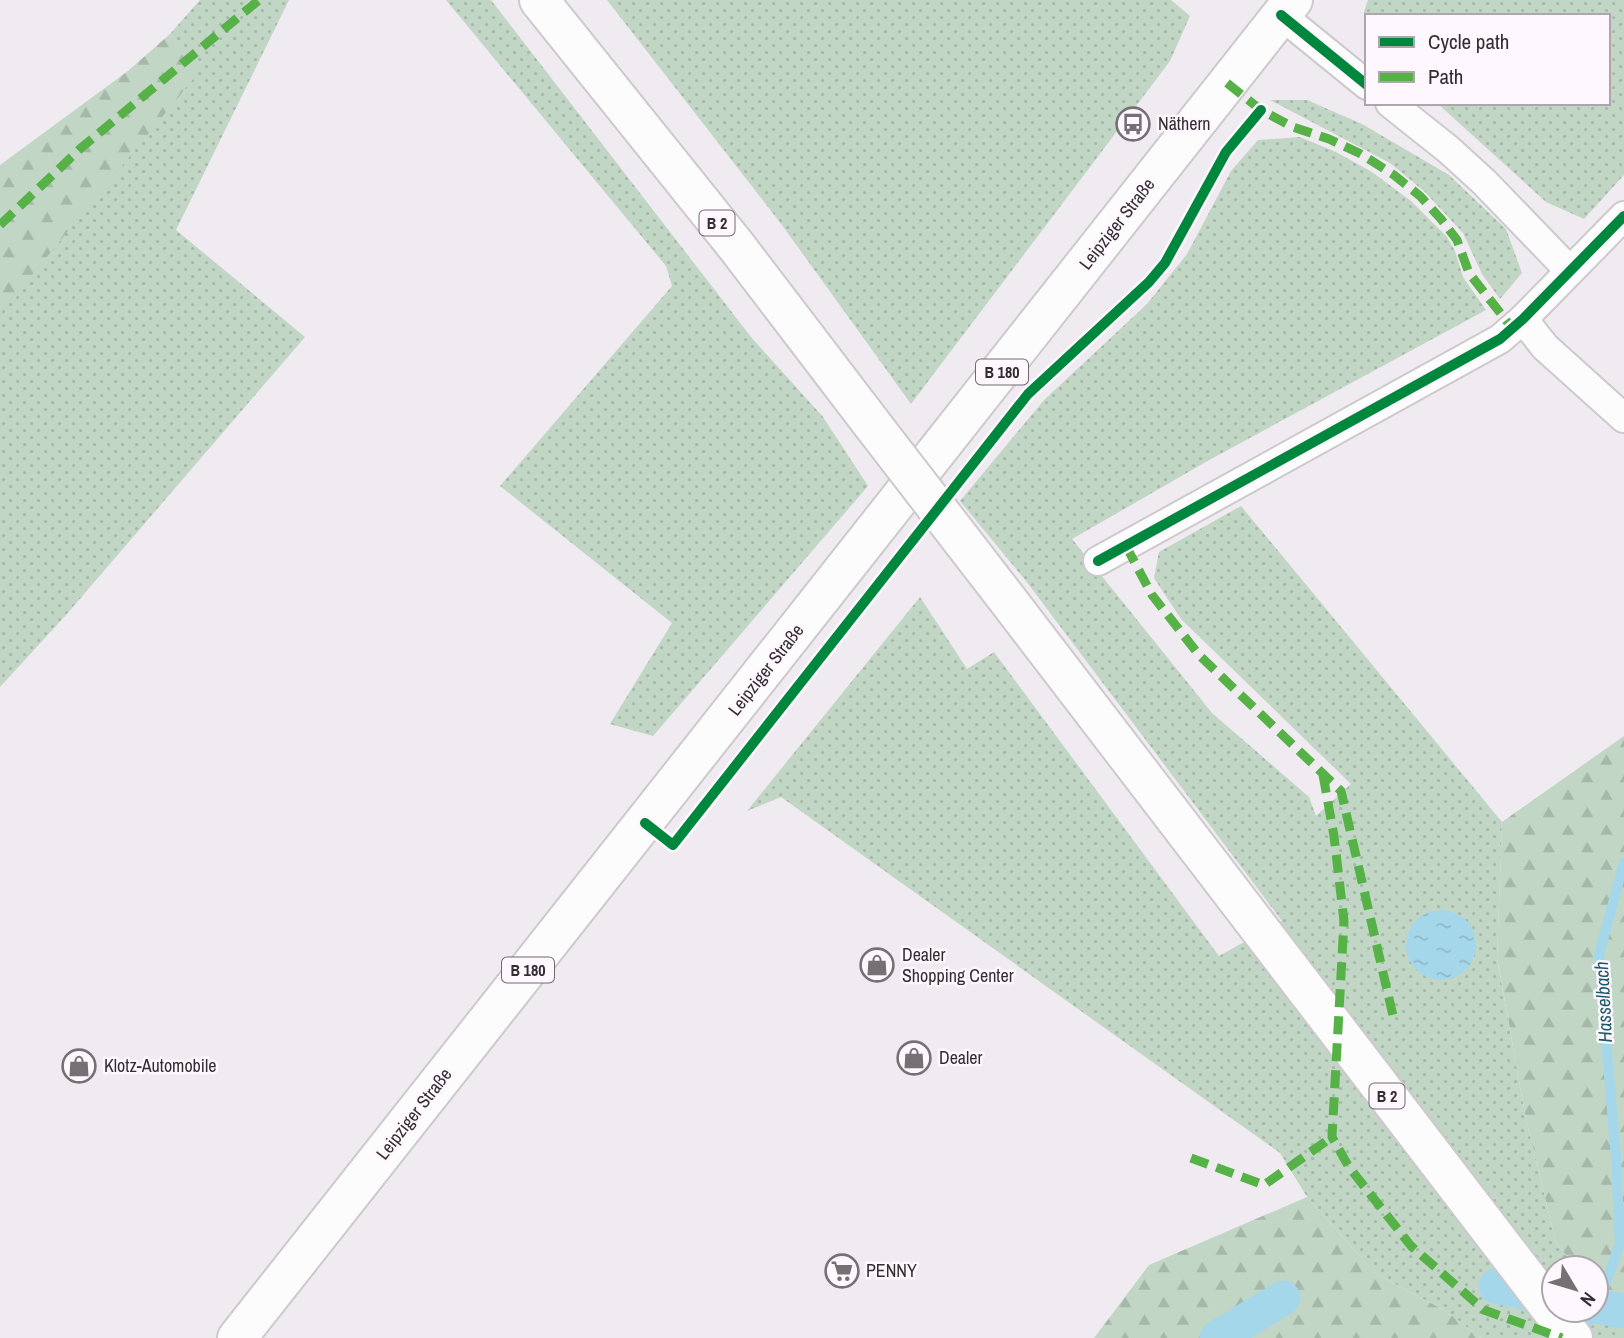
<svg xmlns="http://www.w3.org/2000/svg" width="1624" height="1338" font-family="'Archivo Narrow',sans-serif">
	<defs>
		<pattern id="grass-dots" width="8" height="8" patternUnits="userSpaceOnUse" patternTransform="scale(1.75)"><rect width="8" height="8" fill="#c1d6c5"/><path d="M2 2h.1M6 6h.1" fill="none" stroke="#a6b8aa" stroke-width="1.8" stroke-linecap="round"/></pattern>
		<pattern id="forest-firs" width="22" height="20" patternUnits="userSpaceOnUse" patternTransform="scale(1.75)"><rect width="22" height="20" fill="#c1d6c5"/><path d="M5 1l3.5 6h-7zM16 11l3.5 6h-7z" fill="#a6b8aa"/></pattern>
		<pattern id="water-ripples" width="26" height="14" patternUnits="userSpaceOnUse" patternTransform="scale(1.75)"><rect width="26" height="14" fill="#a5d7ea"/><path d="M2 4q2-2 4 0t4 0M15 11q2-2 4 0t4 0" fill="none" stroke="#8eb9c9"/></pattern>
	</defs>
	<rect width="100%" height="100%" fill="#efebf0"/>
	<g fill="url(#grass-dots)">
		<polygon points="200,0 289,0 176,230 305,337 66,615 0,687 0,313 198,72 170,34"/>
		<polygon points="446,0 491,0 751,337 823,417 868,486 653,736 610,724 672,623 500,486 672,286 666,266"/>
		<polygon points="607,0 1171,0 1190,16 1170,61 911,404 782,225"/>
		<polygon points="1368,0 1624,0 1624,175 1584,219 1546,202 1437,103 1608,103 1608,16 1367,17 1364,12"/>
		<polygon points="1270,100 1307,100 1362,124 1449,175 1506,229 1522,273 1500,299 1482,274 1463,233 1425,192 1390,163"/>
		<polygon points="1300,137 1336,152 1372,172 1411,201 1447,237 1455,251 1463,277 1486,310 1211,459 1072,539 1212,713 1309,797 1316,816 1351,784 1181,619 1154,578 1159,552 1241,506 1502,822 1497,958 1525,1114 1556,1243 1577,1268 1554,1268 1554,1310 1596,1310 1596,1291 1624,1323 1624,1338 1481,1338 1444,1310 1376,1274 1307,1197 1280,1153 781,797 747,811 920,597 967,669 994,652 1219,956 1282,921 1026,581 960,501 1044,400 1147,304 1187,254 1231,171 1258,140"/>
	</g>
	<g fill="url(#forest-firs)">
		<polygon points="170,34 199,72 0,314 0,165 128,71"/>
		<polygon points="1624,736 1624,1323 1596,1291 1596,1268 1577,1268 1556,1243 1525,1114 1497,957 1502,822"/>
		<polygon points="1307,1197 1376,1274 1444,1310 1481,1338 1094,1338 1149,1265"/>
	</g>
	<circle fill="url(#water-ripples)" cx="1441" cy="945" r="35"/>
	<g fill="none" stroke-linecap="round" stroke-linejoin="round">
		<g stroke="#a5d7ea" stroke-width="10">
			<polyline points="1596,1309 1620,1244 1616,1158 1599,955 1624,862"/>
			<polyline points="1581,1335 1595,1310"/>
		</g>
		<g stroke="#a5d7ea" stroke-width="35">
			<polyline points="1496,1286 1554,1298"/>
			<polyline points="1596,1306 1624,1311"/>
			<polyline points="1217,1338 1283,1298"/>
		</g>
		<defs>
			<g id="street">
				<polyline points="1281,15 1367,85"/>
				<polyline points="1390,103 1449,150 1484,182 1570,271"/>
				<polyline points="1523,319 1545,347 1624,418"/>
				<polyline points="1098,561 1500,339 1523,319 1624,216"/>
			</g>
			<g id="primary">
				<polyline points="539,0 737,247 872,424"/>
				<polyline points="1007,599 1573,1338"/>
				<polyline points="237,1338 1293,0"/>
			</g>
		</defs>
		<use href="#street" stroke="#cdc9cd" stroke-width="32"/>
		<use href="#primary" stroke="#cdc9cd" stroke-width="42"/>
		<use href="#street" stroke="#fdfcfd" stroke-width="28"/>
		<use href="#primary" stroke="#fdfcfd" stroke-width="38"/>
		<defs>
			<polyline id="primary-bridge" points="872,424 1007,599"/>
		</defs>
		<use href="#primary-bridge" stroke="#cdc9cd" stroke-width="42" stroke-linecap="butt"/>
		<use href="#primary-bridge" stroke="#fdfcfd" stroke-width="38"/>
		<g stroke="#56b246" stroke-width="9" stroke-dasharray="18 9" stroke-linecap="butt">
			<polyline points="1227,83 1261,110 1293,127 1329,139 1361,154 1394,175 1420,196 1441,219 1457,240 1469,273 1512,328"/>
			<polyline points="0,225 81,148 259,0"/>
			<polyline points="1126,546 1152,595 1199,655 1341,791 1394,1020"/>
			<polyline points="1323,775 1334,836 1344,921 1332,1137 1349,1167 1411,1246 1484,1310 1562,1338"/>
			<polyline points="1191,1158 1264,1185 1332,1137"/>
		</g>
		<defs>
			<g id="cycleway">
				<polyline points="1281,15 1367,85"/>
				<polyline points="1098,561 1500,339 1523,319 1624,216"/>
				<polyline points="645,823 673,845 1028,394 1149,282 1165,263 1226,152 1261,110"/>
			</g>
		</defs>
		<use href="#cycleway" stroke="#fef7fe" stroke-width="15"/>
		<use href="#cycleway" stroke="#00873e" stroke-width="10"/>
	</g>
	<defs>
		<symbol id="bus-ring" viewBox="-11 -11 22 22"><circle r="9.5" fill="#fef7fe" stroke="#747074" stroke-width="1.5"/><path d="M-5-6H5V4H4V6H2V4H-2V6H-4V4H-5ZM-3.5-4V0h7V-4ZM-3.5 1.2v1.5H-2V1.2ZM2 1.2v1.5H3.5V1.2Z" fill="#747074"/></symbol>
		<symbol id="shop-ring" viewBox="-11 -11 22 22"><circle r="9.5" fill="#fef7fe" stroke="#747074" stroke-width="1.5"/><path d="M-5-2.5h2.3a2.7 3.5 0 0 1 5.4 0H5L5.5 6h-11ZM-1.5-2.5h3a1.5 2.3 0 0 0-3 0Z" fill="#747074"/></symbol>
		<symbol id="supermarket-ring" viewBox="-11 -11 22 22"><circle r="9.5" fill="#fef7fe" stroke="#747074" stroke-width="1.5"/><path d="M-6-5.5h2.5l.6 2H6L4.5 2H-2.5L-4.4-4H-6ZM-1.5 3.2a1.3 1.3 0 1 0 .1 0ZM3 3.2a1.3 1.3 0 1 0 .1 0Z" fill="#747074"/></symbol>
	</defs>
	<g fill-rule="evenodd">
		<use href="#bus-ring" x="1114" y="105" width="38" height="38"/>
		<use href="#shop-ring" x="858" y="946" width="38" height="38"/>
		<use href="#shop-ring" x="895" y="1039" width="38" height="38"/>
		<use href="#shop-ring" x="60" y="1047" width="38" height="38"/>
		<use href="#supermarket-ring" x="823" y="1252" width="38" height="38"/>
	</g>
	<g text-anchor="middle" stroke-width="5" stroke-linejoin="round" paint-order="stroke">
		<g fill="#fef7fe" stroke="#6e6a6e" stroke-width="2">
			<rect x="699.5" y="210.5" width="35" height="25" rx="5"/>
			<rect x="976" y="359.5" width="52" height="25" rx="5"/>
			<rect x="502" y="957.5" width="52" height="25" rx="5"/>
			<rect x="1369.5" y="1083.5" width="35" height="25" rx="5"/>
		</g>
		<g font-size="16" font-weight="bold" fill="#312e31">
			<text x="717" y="229">B 2</text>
			<text x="1002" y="378">B 180</text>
			<text x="528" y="976">B 180</text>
			<text x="1387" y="1102">B 2</text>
		</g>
		<g font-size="18" fill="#312e31" stroke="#fef7fe" text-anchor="start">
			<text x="1158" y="130">Näthern</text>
			<text x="902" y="961">Dealer<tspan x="902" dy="21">Shopping Center</tspan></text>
			<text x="939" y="1064">Dealer</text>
			<text x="104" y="1072">Klotz-Automobile</text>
			<text x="866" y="1277">PENNY</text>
		</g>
		<g font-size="18" fill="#312e31" stroke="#fef7fe">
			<text transform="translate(1117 224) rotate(-52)" y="6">Leipziger Straße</text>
			<text transform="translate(766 670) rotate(-52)" y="6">Leipziger Straße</text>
			<text transform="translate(414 1114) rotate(-52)" y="6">Leipziger Straße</text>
		</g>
		<g font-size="19" font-style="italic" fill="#1d586a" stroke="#fef7fe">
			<text transform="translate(1603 1002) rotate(-93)" y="7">Hasselbach</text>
		</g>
	</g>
	<rect x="1365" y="14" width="245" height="91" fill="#fef7fe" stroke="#aca7ac" stroke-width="2"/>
	<rect x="1379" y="37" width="35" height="10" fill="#00873e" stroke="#aca7ac" stroke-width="2"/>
	<text x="1428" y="49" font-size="21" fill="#312e31">Cycle path</text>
	<rect x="1379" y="72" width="35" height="10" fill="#56b246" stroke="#aca7ac" stroke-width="2"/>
	<text x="1428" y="84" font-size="21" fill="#312e31">Path</text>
	<g transform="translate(1575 1289) rotate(128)"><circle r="33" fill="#fef7fe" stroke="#aca7ac" stroke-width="2"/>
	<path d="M0-5L12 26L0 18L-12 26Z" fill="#747074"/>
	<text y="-10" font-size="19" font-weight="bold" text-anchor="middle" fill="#312e31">N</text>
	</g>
</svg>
